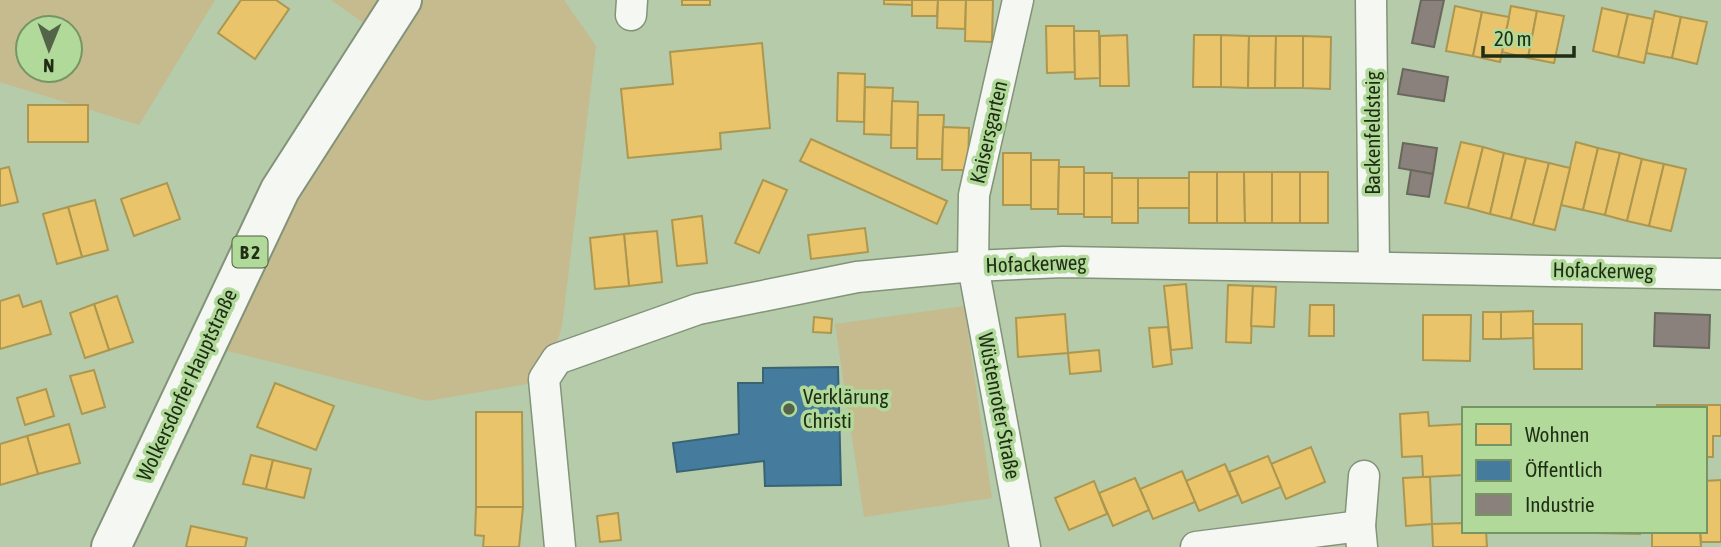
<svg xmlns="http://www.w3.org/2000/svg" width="1721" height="547" font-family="'Asap Condensed',sans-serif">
	<rect width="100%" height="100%" fill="#b5cba9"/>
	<g fill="#c6ba8f" fill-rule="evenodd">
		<path d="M0,0H215L139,125L0,82ZM28,28H70V70H28Z"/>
		<polygon points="331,0 564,0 596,46 562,326 545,381 427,401 200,344 371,28"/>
		<polygon points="964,306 992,498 864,517 835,324"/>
	</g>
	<g fill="#e9c46a" stroke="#ac9750" stroke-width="2">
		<polygon points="241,0 276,0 289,9 255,59 218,33"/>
		<rect x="682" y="0" width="28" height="5"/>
		<polygon points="884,0 912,0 912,5 884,4"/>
		<polygon points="912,0 938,0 937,16 912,16"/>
		<polygon points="938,0 966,0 965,29 937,28"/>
		<polygon points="966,0 993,0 992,42 965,41"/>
		<polygon points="1455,6 1482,12 1473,56 1446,51"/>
		<polygon points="1511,6 1537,11 1528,58 1502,52"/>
		<polygon points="1602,8 1628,14 1618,57 1593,51"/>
		<polygon points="1537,11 1564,16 1554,63 1528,58"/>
		<polygon points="1655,11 1681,17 1672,58 1646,53"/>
		<polygon points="1482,12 1509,17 1500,62 1473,56"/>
		<polygon points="1628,14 1653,19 1644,63 1618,57"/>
		<polygon points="1681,17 1707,22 1697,64 1672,58"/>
		<polygon points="1046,26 1074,26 1075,72 1047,73"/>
		<polygon points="1074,31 1099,31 1100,78 1075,79"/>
		<polygon points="1127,35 1129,86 1100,86 1100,36"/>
		<polygon points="1194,35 1221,35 1221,87 1193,87"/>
		<polygon points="1221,35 1249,36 1248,88 1221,87"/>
		<polygon points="1249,36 1276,36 1275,88 1248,88"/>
		<polygon points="1276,36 1303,36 1303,88 1275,88"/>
		<polygon points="1303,36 1331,37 1330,89 1303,88"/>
		<polygon points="762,43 770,128 720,133 721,149 628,158 621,89 673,84 670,52"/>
		<polygon points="838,73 865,74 864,122 837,121"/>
		<polygon points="865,87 893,88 891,135 864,134"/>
		<polygon points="892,101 918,102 917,148 891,148"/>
		<rect x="28" y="105" width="60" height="37"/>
		<polygon points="918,115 944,115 942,159 917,159"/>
		<polygon points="943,127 969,128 968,170 942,170"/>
		<polygon points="811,139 947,201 937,224 800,161"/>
		<polygon points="1461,142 1483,147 1468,208 1445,203"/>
		<polygon points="1576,142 1598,148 1583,210 1561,205"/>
		<polygon points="1483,147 1504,153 1490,214 1468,208"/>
		<polygon points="1598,148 1620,153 1605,215 1583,210"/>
		<rect x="1003" y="153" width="28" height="52"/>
		<polygon points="1504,153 1526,158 1511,219 1490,214"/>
		<polygon points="1620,153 1642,159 1627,221 1605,215"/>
		<polygon points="1526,158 1549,163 1533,225 1511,219"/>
		<polygon points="1642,159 1664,164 1649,226 1627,221"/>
		<polygon points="1031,160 1059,160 1058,209 1031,209"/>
		<polygon points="1549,163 1570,168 1555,230 1533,225"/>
		<polygon points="1664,164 1686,169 1671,231 1649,226"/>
		<polygon points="9,167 18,202 0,206 0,169"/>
		<polygon points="1059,167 1084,167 1084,214 1058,214"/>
		<rect x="1189" y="172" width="28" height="51"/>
		<polygon points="1217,172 1244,172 1245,223 1217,223"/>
		<polygon points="1244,172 1272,172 1272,223 1245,223"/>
		<rect x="1272" y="172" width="28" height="51"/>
		<rect x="1300" y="172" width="28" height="51"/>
		<rect x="1084" y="173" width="28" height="44"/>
		<rect x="1112" y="178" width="26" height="45"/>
		<rect x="1138" y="178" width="51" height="30"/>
		<polygon points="763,180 787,190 759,253 735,243"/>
		<polygon points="167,183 180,219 134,236 121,199"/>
		<polygon points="95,200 108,250 82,257 68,207"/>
		<polygon points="68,207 82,257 57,264 43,214"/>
		<polygon points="702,216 707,263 677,266 672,220"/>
		<polygon points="865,228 868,252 811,259 808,235"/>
		<polygon points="657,231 662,282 629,286 624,234"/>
		<polygon points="624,234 629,286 595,289 590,238"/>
		<polygon points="1186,284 1192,348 1171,350 1164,286"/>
		<polygon points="1228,285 1253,286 1251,343 1226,342"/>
		<polygon points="1253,286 1276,287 1274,327 1251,326"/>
		<polygon points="19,295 23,307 41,301 51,334 0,349 0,301"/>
		<polygon points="117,296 133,342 109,350 94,304"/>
		<polygon points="94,304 109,350 85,358 70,313"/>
		<polygon points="1310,305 1334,305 1334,336 1309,336"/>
		<polygon points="1533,311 1533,338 1501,339 1501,312"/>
		<rect x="1483" y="312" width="18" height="27"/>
		<polygon points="1065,314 1068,353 1018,357 1016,318"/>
		<polygon points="1423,315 1471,315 1470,361 1423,360"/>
		<polygon points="814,317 832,319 831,333 813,332"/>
		<polygon points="1533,324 1582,324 1582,369 1534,369"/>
		<polygon points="1168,327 1172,364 1153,367 1149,328"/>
		<polygon points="1099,350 1101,371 1070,374 1068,353"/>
		<polygon points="94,370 105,407 82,414 70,376"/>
		<polygon points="275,383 334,406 316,450 257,427"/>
		<polygon points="46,389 54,416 25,425 17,398"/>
		<polygon points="1657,405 1721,405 1721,436 1713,436 1713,457 1705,457 1705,409 1657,409"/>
		<polygon points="476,412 522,412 523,507 476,507"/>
		<polygon points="1428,412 1429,426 1464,424 1464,475 1423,477 1422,456 1402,457 1400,414"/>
		<polygon points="69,424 80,463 38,474 27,436"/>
		<polygon points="27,436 38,474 0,485 0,444"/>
		<polygon points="1311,447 1325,482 1286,499 1271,464"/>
		<polygon points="251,455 273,460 266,489 243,484"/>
		<polygon points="1268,456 1281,487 1242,503 1229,472"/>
		<polygon points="273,460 311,469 304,498 266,489"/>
		<polygon points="1225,464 1238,495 1199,511 1186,481"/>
		<polygon points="1182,471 1195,502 1153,519 1140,489"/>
		<polygon points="1423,477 1430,477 1432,524 1406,526 1403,478"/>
		<polygon points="1135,478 1149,510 1113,526 1099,493"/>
		<polygon points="1721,480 1721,542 1701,542 1700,531 1705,531 1705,481"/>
		<polygon points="1094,481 1107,514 1069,530 1055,498"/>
		<polygon points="476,507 523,507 519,547 483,547 484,536 475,535"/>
		<polygon points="618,513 621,540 600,542 597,516"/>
		<polygon points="1464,523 1464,531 1486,531 1487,547 1433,547 1432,524"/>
		<polygon points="191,526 247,538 245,547 186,547"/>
		<polygon points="1596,531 1641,531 1640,534 1596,533"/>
		<polygon points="1652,531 1700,531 1701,547 1652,547"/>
	</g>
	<polygon fill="#457b9d" stroke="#396474" stroke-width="2" points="838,367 841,485 765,486 764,461 677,472 673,443 739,434 738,383 763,383 763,368"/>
	<g fill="#8a817c" stroke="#6a685d" stroke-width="2">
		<polygon points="1421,0 1444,0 1434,47 1412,43"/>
		<polygon points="1403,69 1448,77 1444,101 1398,94"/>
		<polygon points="1403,143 1437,148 1433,174 1399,168"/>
		<polygon points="1411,170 1433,174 1429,197 1407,194"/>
		<polygon points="1655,313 1710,315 1709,348 1654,346"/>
	</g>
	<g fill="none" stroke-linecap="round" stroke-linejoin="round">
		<defs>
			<g id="street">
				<polyline points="1018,0 974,195 973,266 1025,547"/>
				<polyline points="1371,0 1374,266"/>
				<polyline points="631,15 632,0"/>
				<polyline points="560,547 544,379 557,359 698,309 857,277 973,266 1063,262 1721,274"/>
				<polyline points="1196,547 1360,526"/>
				<polyline points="1362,547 1360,526 1364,476"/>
			</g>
			<polyline id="primary" points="111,547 280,190 402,0"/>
		</defs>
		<use href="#street" stroke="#829379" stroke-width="33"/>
		<use href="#primary" stroke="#829379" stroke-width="42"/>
		<use href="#street" stroke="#f4f7f2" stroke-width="30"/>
		<use href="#primary" stroke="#f4f7f2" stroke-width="38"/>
	</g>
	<circle fill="#536448" stroke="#b1da9a" stroke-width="2.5" cx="789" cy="409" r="7"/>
	<g text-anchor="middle" stroke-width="7" stroke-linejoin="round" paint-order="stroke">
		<rect fill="#b1da9a" stroke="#4a613c" stroke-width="2" x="232.5" y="236.5" width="35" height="31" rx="5"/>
		<g font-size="19" font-weight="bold" fill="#1e2d14">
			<text x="250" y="259">B 2</text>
		</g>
		<g font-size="21" fill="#1e2d14" stroke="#b1da9a">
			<text transform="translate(989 132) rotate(-77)" y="7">Kaisersgarten</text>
			<text transform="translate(1373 133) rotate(-90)" y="7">Backenfeldsteig</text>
			<text transform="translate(1036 264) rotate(-2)" y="7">Hofackerweg</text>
			<text transform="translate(1603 271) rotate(1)" y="7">Hofackerweg</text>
			<text transform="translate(187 385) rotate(-65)" y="7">Wolkersdorfer Hauptstraße</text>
			<text transform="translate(999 406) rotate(79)" y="7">Wüstenroter Straße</text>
		</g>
		<g font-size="21" fill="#1e2d14" stroke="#b1da9a" text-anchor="start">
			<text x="803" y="404">Verklärung<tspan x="803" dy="24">Christi</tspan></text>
		</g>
	</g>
	<rect x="1462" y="407" width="245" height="126" fill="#b1da9a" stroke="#769564" stroke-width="2"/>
	<rect x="1476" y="424" width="35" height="21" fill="#e9c46a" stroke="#769564" stroke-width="2"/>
	<text x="1525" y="442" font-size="21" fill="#1e2d14">Wohnen</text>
	<rect x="1476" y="460" width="35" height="21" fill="#457b9d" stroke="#769564" stroke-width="2"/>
	<text x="1525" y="477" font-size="21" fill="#1e2d14">Öffentlich</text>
	<rect x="1476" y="494" width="35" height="21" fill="#8a817c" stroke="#769564" stroke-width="2"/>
	<text x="1525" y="512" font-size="21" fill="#1e2d14">Industrie</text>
	<g transform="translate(49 49) rotate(181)"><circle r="33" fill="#b1da9a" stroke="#769564" stroke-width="2"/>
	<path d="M0-5L12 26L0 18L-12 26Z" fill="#536448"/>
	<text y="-10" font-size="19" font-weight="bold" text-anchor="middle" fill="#1e2d14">N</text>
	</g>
	<path d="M1483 46v10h91v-10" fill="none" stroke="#1e2d14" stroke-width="3.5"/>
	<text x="1494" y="46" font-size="21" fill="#1e2d14" stroke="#b1da9a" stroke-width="5" paint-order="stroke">20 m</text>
</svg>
